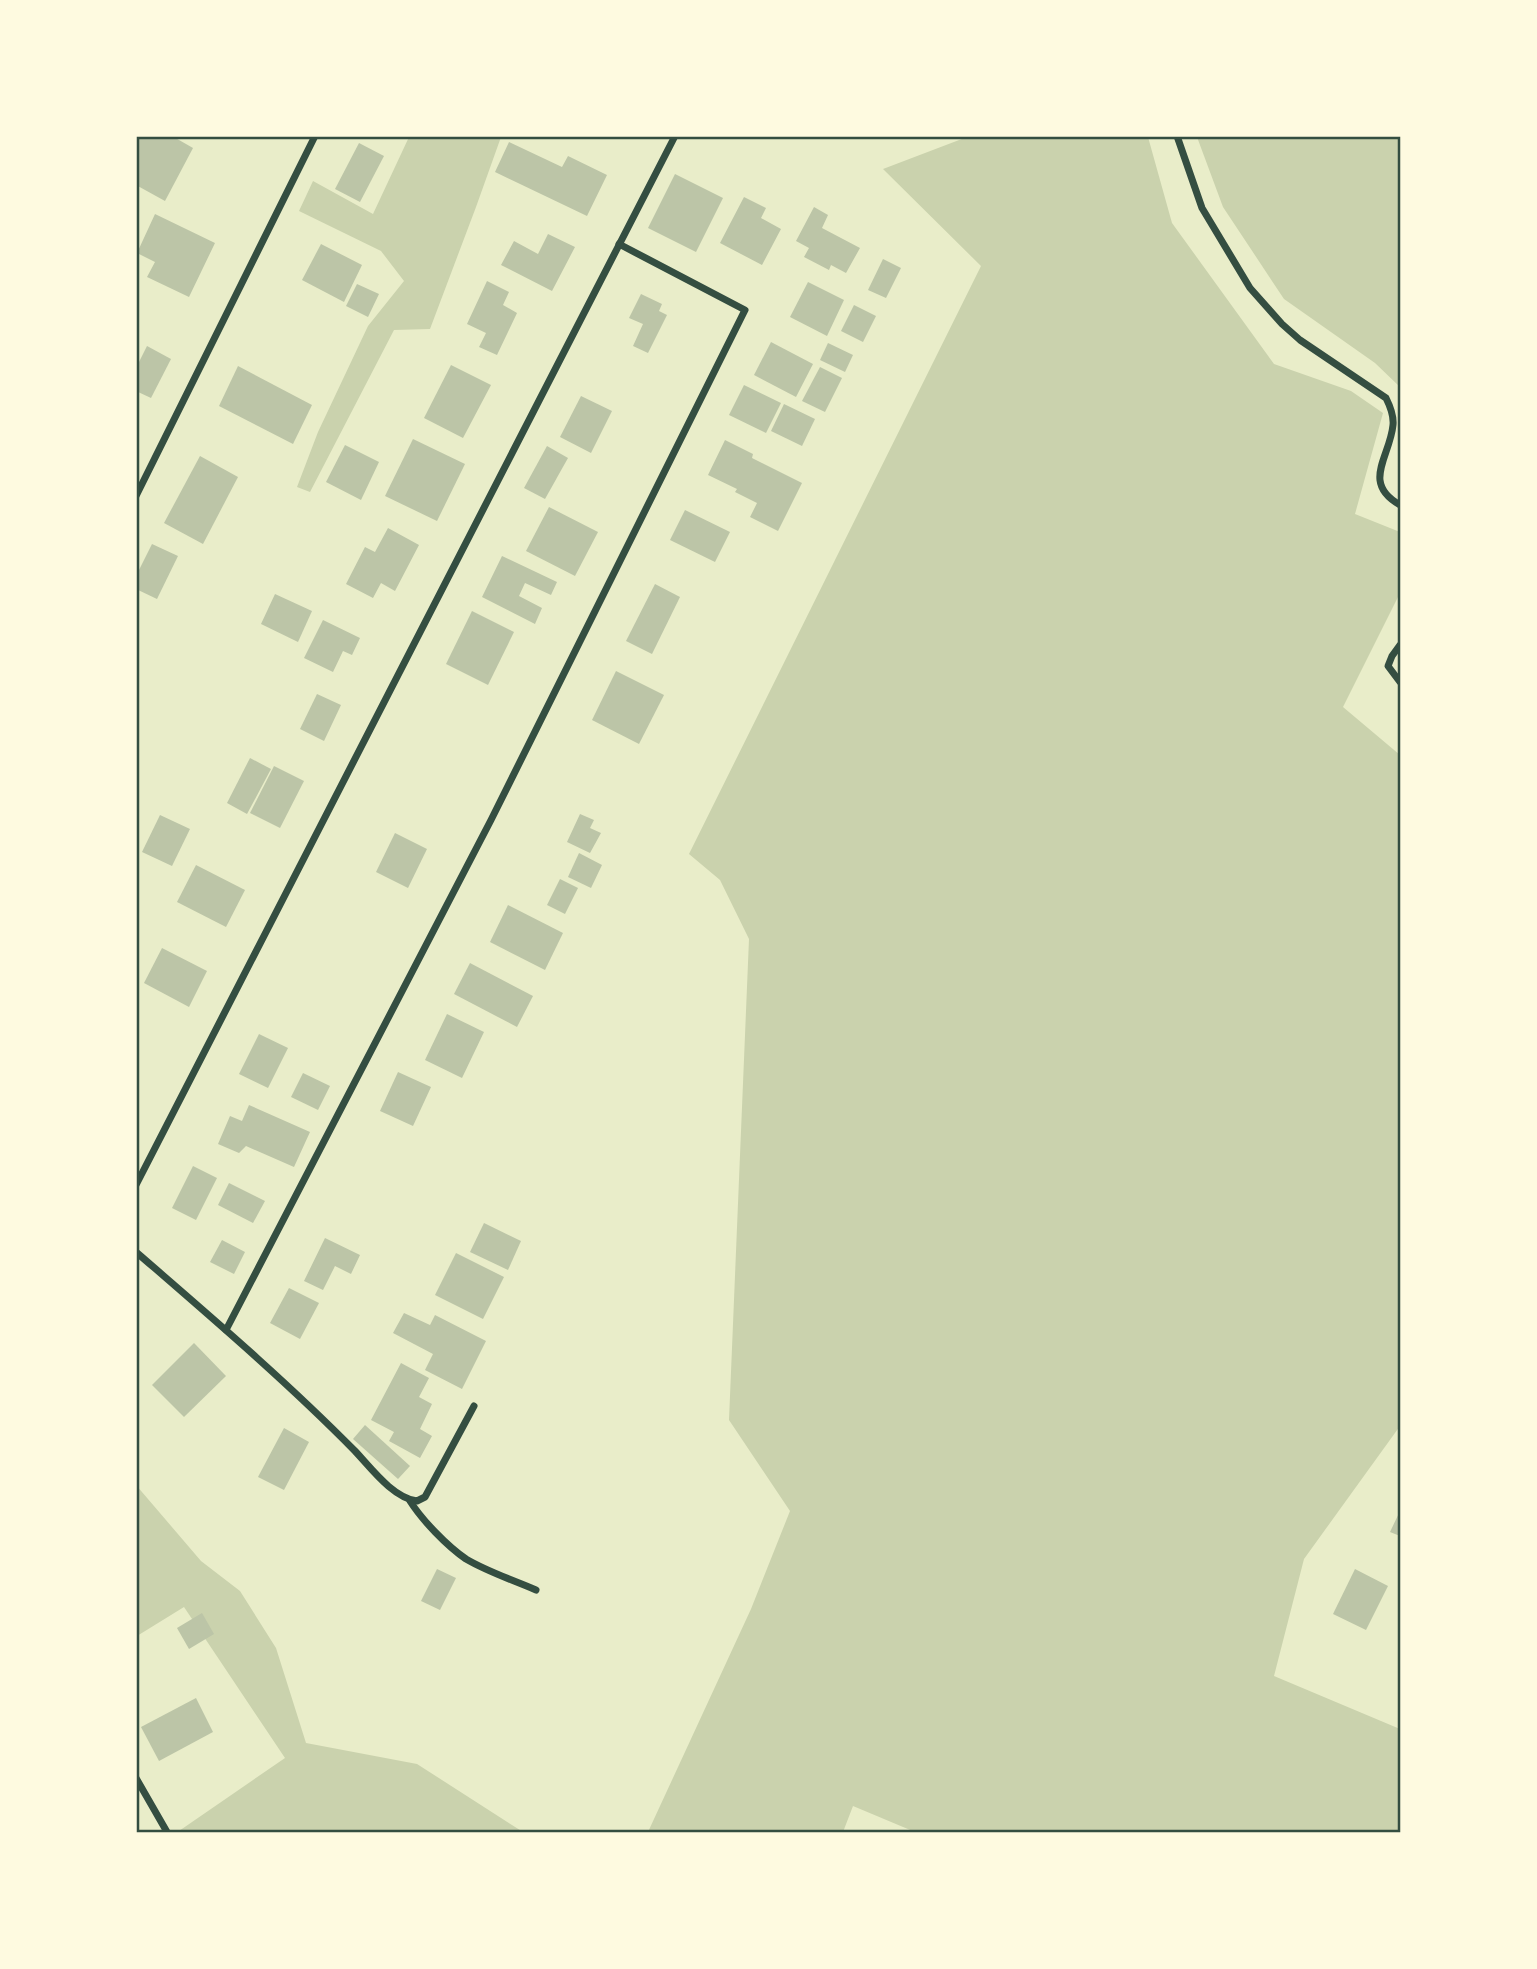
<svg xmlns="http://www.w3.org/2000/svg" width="1537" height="1969" font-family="Mulish,sans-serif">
	<rect width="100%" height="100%" fill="#e9edc9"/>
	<g fill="#cad2ad">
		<polygon points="409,137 501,137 476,207 430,329 394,330 310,492 297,487 318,432 368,326 404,281 381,251 299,211 313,181 373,214"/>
		<polygon points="967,137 1148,137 1172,223 1274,364 1351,391 1383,413 1355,514 1400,532 1400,593 1343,707 1400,755 1400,1426 1304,1559 1274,1676 1400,1729 1400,1832 915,1832 853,1806 843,1832 648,1832 751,1609 790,1511 729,1420 749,939 720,880 689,854 981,266 883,169"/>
		<polygon points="1197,137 1400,137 1400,387 1375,363 1284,299 1223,207"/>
		<polygon points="136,1485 201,1561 240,1591 276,1648 306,1743 417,1764 523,1832 180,1832 179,1831 285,1758 184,1607 137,1636"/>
	</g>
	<g fill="#bcc5a7">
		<polygon points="140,136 172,136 193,148 165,201 136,185 136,143"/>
		<polygon points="509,142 562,167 568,156 607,175 587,216 495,172"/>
		<polygon points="359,143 384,156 360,202 335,189"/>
		<polygon points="675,174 723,198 696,252 648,228"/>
		<polygon points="744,197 766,208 761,218 781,229 762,265 720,243"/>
		<polygon points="814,207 828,215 822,228 860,248 846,273 831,265 829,270 804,257 809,248 796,241"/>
		<polygon points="155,214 215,243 189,297 147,277 155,262 137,253"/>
		<polygon points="548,234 575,247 552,291 501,265 514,241 538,254"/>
		<polygon points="321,244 362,265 344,302 302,280"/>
		<polygon points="883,259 901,268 886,298 868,290"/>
		<polygon points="487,281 509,292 503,305 517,313 497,355 479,347 486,333 467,324"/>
		<polygon points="808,282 844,300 827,336 790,317"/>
		<polygon points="357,284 379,294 368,317 346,306"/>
		<polygon points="641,294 662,304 659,311 667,315 648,353 633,346 643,324 629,318"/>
		<polygon points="854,305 876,316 863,342 841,331"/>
		<polygon points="771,342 813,364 796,397 754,375"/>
		<polygon points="828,343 853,355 845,372 820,360"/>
		<polygon points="147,346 171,359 151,398 136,391 136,368"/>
		<polygon points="451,365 491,385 463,438 424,418"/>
		<polygon points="238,366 312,405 293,444 219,406"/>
		<polygon points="820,367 842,378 825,412 802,401"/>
		<polygon points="744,385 781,403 766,433 729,415"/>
		<polygon points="581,396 612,411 591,453 560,437"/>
		<polygon points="784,404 815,419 802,446 771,431"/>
		<polygon points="413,439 465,464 437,521 385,496"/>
		<polygon points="725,440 753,454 752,458 802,483 778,531 750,517 757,503 735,492 737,489 708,475"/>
		<polygon points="345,445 379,462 361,500 326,482"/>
		<polygon points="547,446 568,458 545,499 524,488"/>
		<polygon points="200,456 238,477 203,544 164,523"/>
		<polygon points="549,507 598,532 575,576 526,551"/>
		<polygon points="685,510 730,532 715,562 670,540"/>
		<polygon points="388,528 419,545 395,591 381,583 373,598 346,584 365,547 375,552"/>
		<polygon points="152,544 178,556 157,599 136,589 136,576"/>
		<polygon points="502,556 557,582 551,595 525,583 519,596 542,608 535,624 482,597"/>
		<polygon points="655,584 680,597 652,654 626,641"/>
		<polygon points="275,594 312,611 298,642 261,624"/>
		<polygon points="472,611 514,632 488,685 446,664"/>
		<polygon points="323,620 360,638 352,655 343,651 333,672 304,658"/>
		<polygon points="616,671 664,695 639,744 592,720"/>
		<polygon points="317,694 341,705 324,741 300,729"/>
		<polygon points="250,758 271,769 247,814 227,803"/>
		<polygon points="274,766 304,781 280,828 250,813"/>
		<polygon points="580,814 594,820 590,828 601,833 590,853 567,842"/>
		<polygon points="160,815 190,829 172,866 142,852"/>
		<polygon points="395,833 427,849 408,888 376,872"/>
		<polygon points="579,853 602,865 591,888 568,877"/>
		<polygon points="196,865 245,890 226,927 177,902"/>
		<polygon points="560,879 578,888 565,914 547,905"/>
		<polygon points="508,905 563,933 545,970 490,942"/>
		<polygon points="162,948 207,971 189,1007 144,983"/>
		<polygon points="470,963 533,996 517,1027 454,994"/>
		<polygon points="447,1014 484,1032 462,1078 425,1060"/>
		<polygon points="259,1034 288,1048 268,1088 239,1074"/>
		<polygon points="398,1072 431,1087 413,1126 380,1111"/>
		<polygon points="303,1073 330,1086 318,1110 291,1097"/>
		<polygon points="249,1105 310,1132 294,1167 246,1146 239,1153 218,1144 230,1116 242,1121"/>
		<polygon points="193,1166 217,1178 196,1220 172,1208"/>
		<polygon points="229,1183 265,1201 253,1223 218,1205"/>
		<polygon points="484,1223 521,1241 508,1270 470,1252"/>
		<polygon points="325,1238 360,1255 351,1274 335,1266 323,1290 304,1281"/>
		<polygon points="222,1240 245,1252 234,1274 210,1262"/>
		<polygon points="456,1253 504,1277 483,1319 435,1295"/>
		<polygon points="289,1288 319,1303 300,1339 270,1323"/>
		<polygon points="404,1313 430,1325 435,1315 486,1341 462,1389 425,1370 433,1354 393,1333"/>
		<polygon points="194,1343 226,1376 184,1417 152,1385"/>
		<polygon points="401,1363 429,1378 419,1397 432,1404 420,1429 432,1436 420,1458 389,1441 394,1432 371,1420"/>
		<polygon points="365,1425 410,1466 398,1479 353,1439"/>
		<polygon points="284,1428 309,1442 284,1490 258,1477"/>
		<polygon points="1400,1511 1400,1536 1390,1532"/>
		<polygon points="437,1569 456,1578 440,1610 421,1601"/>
		<polygon points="1355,1569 1388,1586 1366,1630 1333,1614"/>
		<polygon points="202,1613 214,1634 189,1649 177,1628"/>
		<polygon points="196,1698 213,1732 159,1761 141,1727"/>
	</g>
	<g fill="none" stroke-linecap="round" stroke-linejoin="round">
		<g stroke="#344e41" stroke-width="7">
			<path d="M1177,136L1202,208L1250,288L1282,324L1300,340L1386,398C1390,406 1394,415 1393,425C1390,457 1361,483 1400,505"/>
			<polyline points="136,496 315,136"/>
			<polyline points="1400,645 1392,656 1388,666 1400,682"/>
			<polyline points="136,1185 675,136"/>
			<path d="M136,1252C211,1317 286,1381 355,1451C371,1468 393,1498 417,1501L425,1497L474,1406"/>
			<polyline points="226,1330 491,820 745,310 619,244"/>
			<path d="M410,1501C422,1520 447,1546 466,1559C488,1572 513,1580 536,1590"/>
			<polyline points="136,1778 167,1832"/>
		</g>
	</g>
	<rect width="1537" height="1969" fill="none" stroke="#fefae0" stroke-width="276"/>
	<rect x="138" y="138" width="1261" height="1693" fill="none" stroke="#344e41" stroke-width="2.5"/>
</svg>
